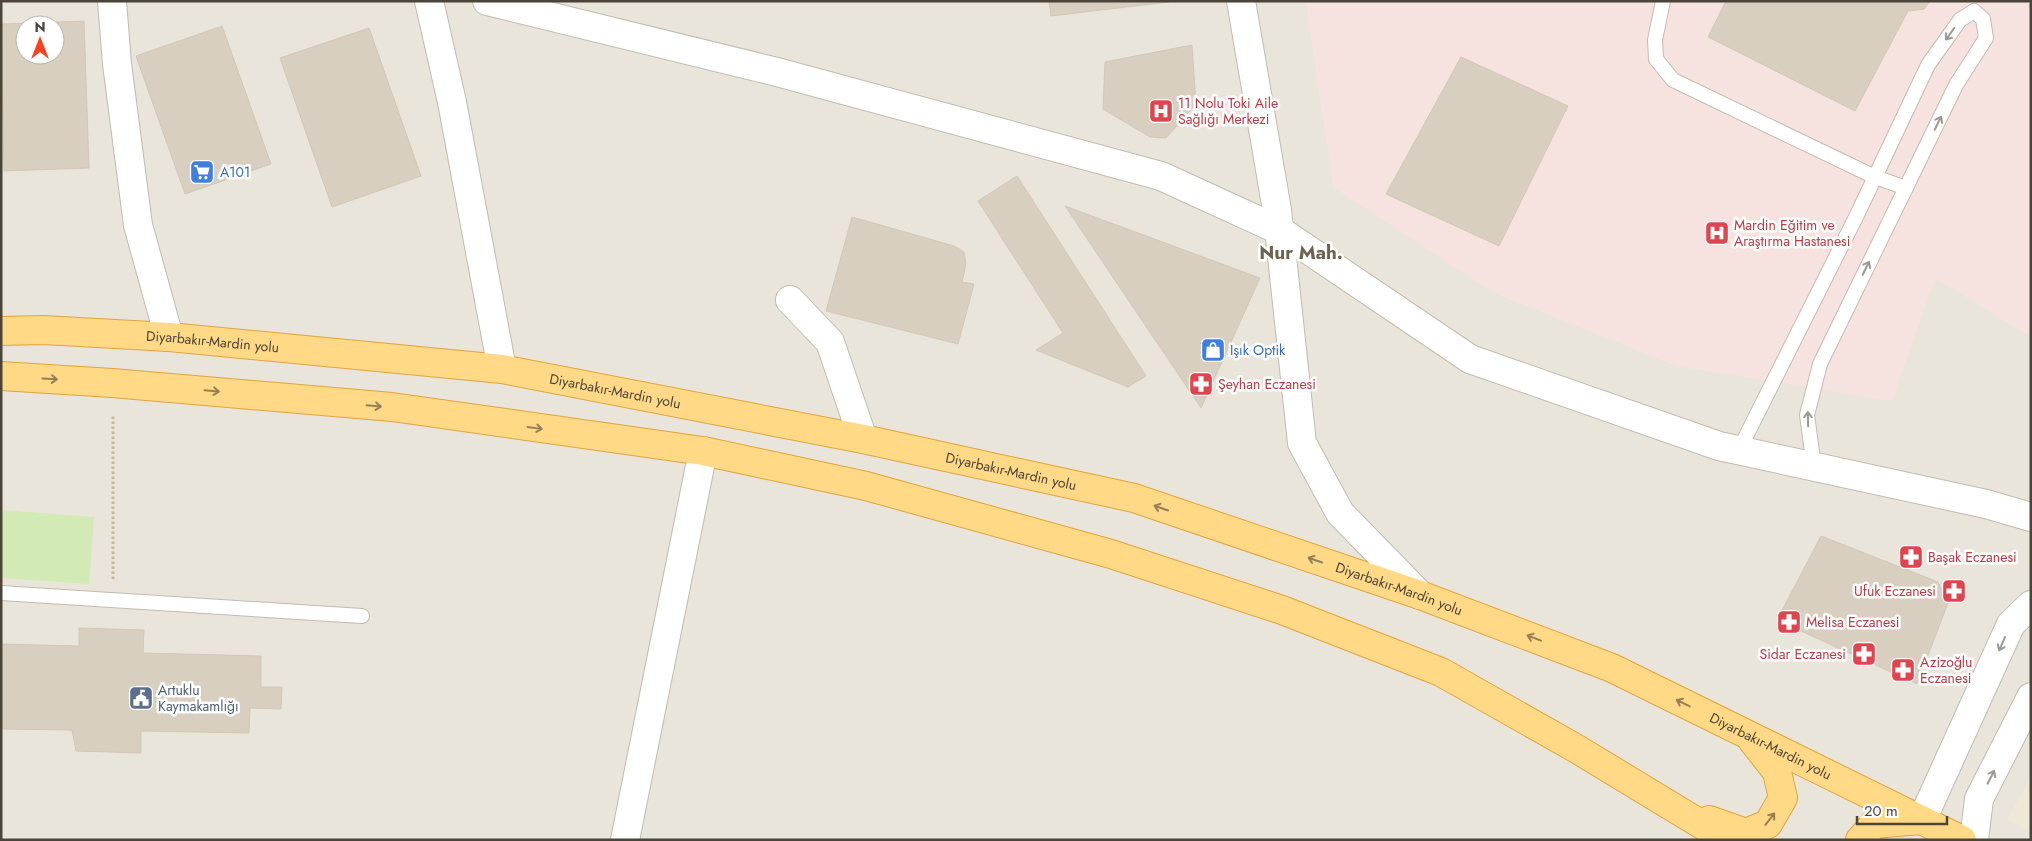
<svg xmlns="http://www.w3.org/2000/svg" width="2032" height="841" font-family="Jost,sans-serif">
	<rect width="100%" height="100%" fill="#f6f3ec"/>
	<path fill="#eae5da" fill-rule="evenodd" d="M1,1H2031V840H1ZM25,25H55V55H25Z"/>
	<polygon fill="#efe8d6" points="2031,777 2031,834 2007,819"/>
	<polygon fill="#f6e3e0" points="1306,1 2031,1 2031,337 1935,278 1892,401 1676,366 1494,293 1333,187"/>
	<polygon fill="#d2eab5" points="1,510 94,517 89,584 1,578"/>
	<g fill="#d8cfc1" stroke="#d3c7b4" fill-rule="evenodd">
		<polygon points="1049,1 1169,1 1169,2 1051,16"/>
		<polygon points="1726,1 1930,1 1924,9 1908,11 1855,111 1708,37"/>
		<path d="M84,21L89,168L4,171L1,24ZM25,25H55V55H25Z"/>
		<polygon points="222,26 271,164 185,194 136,56"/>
		<polygon points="369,28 421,176 332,207 280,58"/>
		<polygon points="1192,45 1196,104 1166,138 1150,137 1103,109 1105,62"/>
		<polygon points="1461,57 1568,106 1499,246 1386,194"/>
		<polygon points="1017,176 1146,376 1128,387 1036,350 1063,333 978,201"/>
		<polygon points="1065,206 1260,278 1201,408"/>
		<polygon points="852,217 954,246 964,252 966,264 962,282 974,284 958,344 826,311"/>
		<polygon points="1821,536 1938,582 1948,603 1917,684 1777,620"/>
		<polygon points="79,628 144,630 143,653 261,656 261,687 282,687 281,709 250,708 249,733 141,731 141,753 76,751 72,730 1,729 1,644 79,646"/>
	</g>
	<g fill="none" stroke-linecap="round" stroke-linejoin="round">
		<defs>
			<g id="service">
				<polyline points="1663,1 1655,40 1656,59 1673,80 1875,177 1906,188"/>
				<polyline points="1739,450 1857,215 1928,65 1960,20 1974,11 1983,19 1986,38 1956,85 1820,364 1807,415 1814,467"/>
				<polyline points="1,593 362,616"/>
			</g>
			<g id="minor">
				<polyline points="112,1 117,64 138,225 169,337"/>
				<polyline points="429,1 452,102 502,369"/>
				<polyline points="487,1 777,72 1161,176 1279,230 1470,359 1719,446 1986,504 2031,517"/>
				<polyline points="1241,1 1277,210 1302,443 1340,513 1420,595"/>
				<polyline points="790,300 830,342 863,439"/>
				<polyline points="1922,820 2011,624 2031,605"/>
				<polyline points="625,840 703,451"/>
				<polyline points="1974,840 1979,799 2031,697"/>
			</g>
			<g id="trunk">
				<path id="s1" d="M1,331L43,330L169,337L502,369L863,439L1134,498L1420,595L1612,668L1962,840"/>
				<polyline points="1,376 112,383 392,407 703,451 866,486 1111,554 1282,610 1441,672 1577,749 1727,840"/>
				<polyline points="1709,820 1746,833 1768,824 1783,798 1777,772 1752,740"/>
				<polyline points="1860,840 1874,824 1921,820"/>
			</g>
		</defs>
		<use href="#service" stroke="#c2bbae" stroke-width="16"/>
		<use href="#minor" stroke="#c2bbae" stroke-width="30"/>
		<use href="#trunk" stroke="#e0a43c" stroke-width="30"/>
		<polyline stroke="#c4b79f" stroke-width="3" stroke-dasharray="2.5 2.5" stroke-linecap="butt" points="113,579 113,414"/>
		<use href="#service" stroke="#fff" stroke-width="14"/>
		<use href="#minor" stroke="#fff" stroke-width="28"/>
		<use href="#trunk" stroke="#ffd985" stroke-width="28"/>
	</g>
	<defs><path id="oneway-shaft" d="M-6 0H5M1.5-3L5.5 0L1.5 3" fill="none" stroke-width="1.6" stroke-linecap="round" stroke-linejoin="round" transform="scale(1.25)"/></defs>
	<g stroke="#9c9892">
		<use href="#oneway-shaft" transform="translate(1950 34) rotate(126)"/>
		<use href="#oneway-shaft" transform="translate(1938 123) rotate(-64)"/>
		<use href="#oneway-shaft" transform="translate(1866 268) rotate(-64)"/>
		<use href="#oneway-shaft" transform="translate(1808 419) rotate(-91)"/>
		<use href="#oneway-shaft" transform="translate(2002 644) rotate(114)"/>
		<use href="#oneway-shaft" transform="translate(1991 777) rotate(-63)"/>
	</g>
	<g stroke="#938057">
		<use href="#oneway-shaft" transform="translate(50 379) rotate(3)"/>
		<use href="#oneway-shaft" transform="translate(212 391) rotate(5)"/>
		<use href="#oneway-shaft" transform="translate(374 406) rotate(5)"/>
		<use href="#oneway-shaft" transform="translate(535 428) rotate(8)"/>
		<use href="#oneway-shaft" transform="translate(1161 508) rotate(-161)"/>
		<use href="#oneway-shaft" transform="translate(1315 560) rotate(-161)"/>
		<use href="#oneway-shaft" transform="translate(1534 638) rotate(-159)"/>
		<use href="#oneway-shaft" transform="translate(1683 703) rotate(-154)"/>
		<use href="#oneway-shaft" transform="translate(1770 819) rotate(-52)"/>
	</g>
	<defs>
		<symbol id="hospital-square" viewBox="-11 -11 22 22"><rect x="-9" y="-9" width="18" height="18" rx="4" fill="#e0444e" stroke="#fff"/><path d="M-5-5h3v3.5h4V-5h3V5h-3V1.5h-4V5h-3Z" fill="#fff"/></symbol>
		<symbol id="supermarket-square" viewBox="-11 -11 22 22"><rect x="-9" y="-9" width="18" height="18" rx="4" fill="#3f7fe0" stroke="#fff"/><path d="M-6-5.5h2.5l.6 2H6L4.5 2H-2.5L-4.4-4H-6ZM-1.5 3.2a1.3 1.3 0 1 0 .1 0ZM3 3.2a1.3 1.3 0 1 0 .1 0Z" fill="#fff"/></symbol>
		<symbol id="shop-square" viewBox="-11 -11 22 22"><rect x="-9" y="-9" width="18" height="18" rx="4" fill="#3f7fe0" stroke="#fff"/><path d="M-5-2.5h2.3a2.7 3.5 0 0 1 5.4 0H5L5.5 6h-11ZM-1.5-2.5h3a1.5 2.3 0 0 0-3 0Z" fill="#fff"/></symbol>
		<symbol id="pharmacy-square" viewBox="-11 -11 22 22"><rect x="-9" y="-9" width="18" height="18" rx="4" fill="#e0444e" stroke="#fff"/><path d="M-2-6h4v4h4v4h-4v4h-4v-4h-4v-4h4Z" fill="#fff"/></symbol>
		<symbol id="civic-square" viewBox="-11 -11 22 22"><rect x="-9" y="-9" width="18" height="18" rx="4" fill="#5c6f8a" stroke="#fff"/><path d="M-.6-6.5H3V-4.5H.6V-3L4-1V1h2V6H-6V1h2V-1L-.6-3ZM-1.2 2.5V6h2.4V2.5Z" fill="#fff"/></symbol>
	</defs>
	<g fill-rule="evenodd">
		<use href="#hospital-square" x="1147" y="97" width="28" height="28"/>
		<use href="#supermarket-square" x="188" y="158" width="28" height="28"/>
		<use href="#hospital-square" x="1703" y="219" width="28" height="28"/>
		<use href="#shop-square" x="1199" y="336" width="28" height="28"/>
		<use href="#pharmacy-square" x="1187" y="370" width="28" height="28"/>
		<use href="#pharmacy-square" x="1897" y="543" width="28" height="28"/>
		<use href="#pharmacy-square" x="1940" y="577" width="28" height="28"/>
		<use href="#pharmacy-square" x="1775" y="608" width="28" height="28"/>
		<use href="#pharmacy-square" x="1850" y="640" width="28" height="28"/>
		<use href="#pharmacy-square" x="1889" y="656" width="28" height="28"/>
		<use href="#civic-square" x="127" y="684" width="28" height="28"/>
	</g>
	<g text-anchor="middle" stroke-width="5" stroke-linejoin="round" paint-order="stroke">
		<g font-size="14" fill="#be3a42" stroke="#fff" text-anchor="start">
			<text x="1178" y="108">11 Nolu Toki Aile<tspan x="1178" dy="16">Sağlığı Merkezi</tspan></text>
			<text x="1734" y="230">Mardin Eğitim ve<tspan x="1734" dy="16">Araştırma Hastanesi</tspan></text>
			<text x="1218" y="389">Şeyhan Eczanesi</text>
			<text x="1928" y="562">Başak Eczanesi</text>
			<text x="1936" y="596" text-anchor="end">Ufuk Eczanesi</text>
			<text x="1806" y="627">Melisa Eczanesi</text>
			<text x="1846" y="659" text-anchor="end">Sidar Eczanesi</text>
			<text x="1920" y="667">Azizoğlu<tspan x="1920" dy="16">Eczanesi</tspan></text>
		</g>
		<g font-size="14" fill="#366cbe" stroke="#fff" text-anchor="start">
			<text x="220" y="177">A101</text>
			<text x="1230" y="355">Işık Optik</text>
		</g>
		<g font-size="14" fill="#4b4439" stroke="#fff">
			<text dy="5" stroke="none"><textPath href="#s1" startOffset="212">Diyarbakır-Mardin yolu</textPath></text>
			<text dy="5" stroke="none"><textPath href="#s1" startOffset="618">Diyarbakır-Mardin yolu</textPath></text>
			<text dy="5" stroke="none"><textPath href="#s1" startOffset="1022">Diyarbakır-Mardin yolu</textPath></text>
			<text dy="5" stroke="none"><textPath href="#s1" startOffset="1428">Diyarbakır-Mardin yolu</textPath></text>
			<text dy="5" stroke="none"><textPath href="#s1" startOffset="1832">Diyarbakır-Mardin yolu</textPath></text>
		</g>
		<g font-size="14" fill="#4e5e75" stroke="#fff" text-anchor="start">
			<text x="158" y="695">Artuklu<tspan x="158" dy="16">Kaymakamlığı</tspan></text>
		</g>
		<g font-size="19" font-weight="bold" fill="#6e6250" stroke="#fff">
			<text x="1301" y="259">Nur Mah.</text>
		</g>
	</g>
	<rect width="2032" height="841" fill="none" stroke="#4b4439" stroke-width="5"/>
	<g transform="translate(40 40)"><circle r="24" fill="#ffffff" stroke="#b7b4b0"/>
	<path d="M0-4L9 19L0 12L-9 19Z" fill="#fc3f1d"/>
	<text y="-8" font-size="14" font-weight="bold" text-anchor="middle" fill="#4b4439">N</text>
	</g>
	<path d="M1857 816v8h90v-8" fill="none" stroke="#4b4439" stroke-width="2.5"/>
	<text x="1864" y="816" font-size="15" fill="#4b4439" stroke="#ffffff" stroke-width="4" paint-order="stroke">20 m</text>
</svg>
